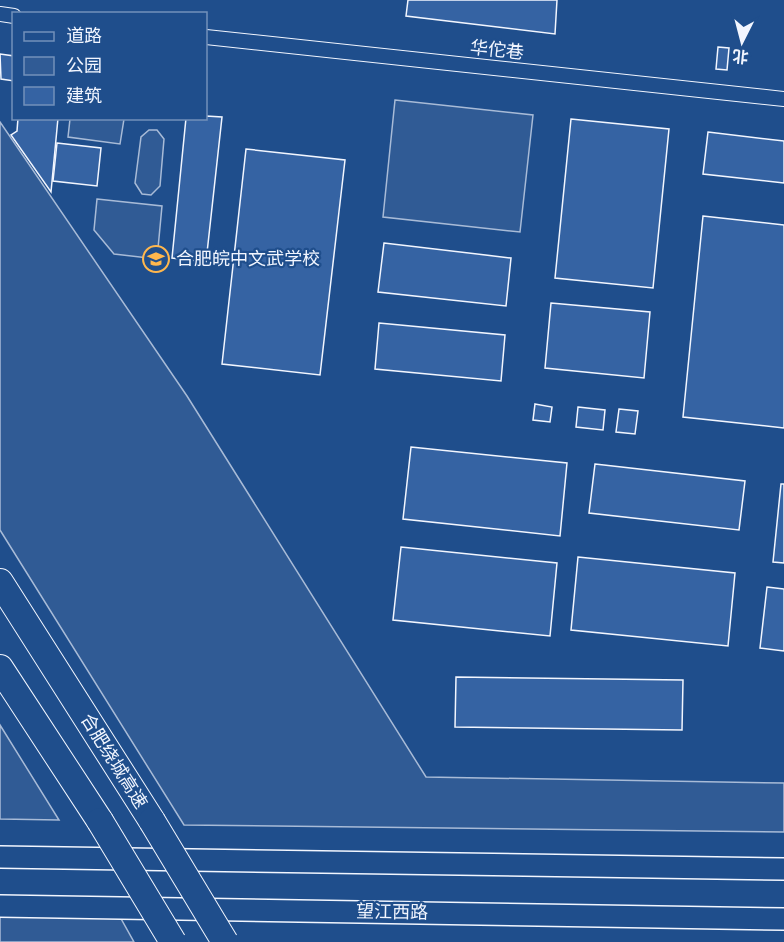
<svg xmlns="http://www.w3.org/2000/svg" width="784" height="942" font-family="'Zilla Slab','Noto Sans SC',serif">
	<rect width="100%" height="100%" fill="#1f4e8c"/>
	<g fill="#305b95" stroke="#a8bbd7" stroke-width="1.5">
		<polygon points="395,100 533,115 520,232 383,217"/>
		<polygon points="70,119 124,119 120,144 68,137"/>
		<polygon points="0,122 187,396 426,777 784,783 784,832 184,825 0,530"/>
		<polygon points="149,130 157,130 164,139 160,186 151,195 142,194 135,183 141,137"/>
		<polygon points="97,199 162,206 157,259 114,254 94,230"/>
		<polygon points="0,725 59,820 0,819"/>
		<polygon points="0,906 115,908 134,942 0,942"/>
	</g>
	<g fill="#3563a3" stroke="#f2f6ff" stroke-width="1.5">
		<polygon points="408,0 557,0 555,34 406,16"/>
		<polygon points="718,47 729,48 727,70 716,69"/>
		<polygon points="0,54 14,56 14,81 1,79"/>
		<polygon points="206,116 222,117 206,262 172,258 186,118 206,118"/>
		<polygon points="18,118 58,118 51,192 11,135 17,131"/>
		<polygon points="571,119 669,129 653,288 555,278"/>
		<polygon points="708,132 784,141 784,183 703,174"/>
		<polygon points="57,143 101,148 97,186 53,181"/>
		<polygon points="246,149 345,160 320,375 222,364"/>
		<polygon points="703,216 784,225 784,428 683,417"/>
		<polygon points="384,243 511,258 506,306 378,292"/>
		<polygon points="551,303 650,312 644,378 545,368"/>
		<polygon points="379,323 505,335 501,381 375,369"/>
		<polygon points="535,404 552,407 550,422 533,420"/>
		<polygon points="578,407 605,410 603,430 576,427"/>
		<polygon points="619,409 638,411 635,434 616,432"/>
		<polygon points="411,447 567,463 560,536 403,519"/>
		<polygon points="595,464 745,481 739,530 589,513"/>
		<polygon points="781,484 784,484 784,563 773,562"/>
		<polygon points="401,547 557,563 550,636 393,620"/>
		<polygon points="578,557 735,573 728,646 571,630"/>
		<polygon points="767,587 784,589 784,651 760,648"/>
		<polygon points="456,677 683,680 682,730 455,727"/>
	</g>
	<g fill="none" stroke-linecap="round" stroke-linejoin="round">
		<defs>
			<g id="minor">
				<polyline points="0,14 14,16"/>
				<polyline points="206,37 784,99"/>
			</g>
			<g id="primary">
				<polyline points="0,857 784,869"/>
				<polyline points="0,906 784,919"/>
			</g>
			<g id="motorway">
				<polyline points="0,582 152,821"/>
				<polyline points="0,668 100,821"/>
			</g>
		</defs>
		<use href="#minor" stroke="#f2f6ff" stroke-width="16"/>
		<use href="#primary" stroke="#f2f6ff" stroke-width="24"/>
		<use href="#motorway" stroke="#f2f6ff" stroke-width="28"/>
		<use href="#minor" stroke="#1f4e8c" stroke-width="14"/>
		<use href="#primary" stroke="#1f4e8c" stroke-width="21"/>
		<use href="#motorway" stroke="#1f4e8c" stroke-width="26"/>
		<defs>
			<g id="motorway-bridge">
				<polyline points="100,821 173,942"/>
				<polyline points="152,821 225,942"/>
			</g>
		</defs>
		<use href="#motorway-bridge" stroke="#f2f6ff" stroke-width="28" stroke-linecap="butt"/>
		<use href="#motorway-bridge" stroke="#1f4e8c" stroke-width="26"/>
	</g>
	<defs>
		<symbol id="school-ring" viewBox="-11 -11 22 22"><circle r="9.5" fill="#1f4e8c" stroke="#ffb74d" stroke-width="1.5"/><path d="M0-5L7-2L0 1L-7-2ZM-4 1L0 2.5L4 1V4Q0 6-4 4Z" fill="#ffb74d"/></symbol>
	</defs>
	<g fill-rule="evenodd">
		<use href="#school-ring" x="141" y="244" width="30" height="30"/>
	</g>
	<g text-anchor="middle" stroke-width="4.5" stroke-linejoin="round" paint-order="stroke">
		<g font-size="18" fill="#f2f6ff" stroke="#1f4e8c">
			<text transform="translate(497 50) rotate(6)" y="6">华佗巷</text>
			<text transform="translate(114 761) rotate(58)" y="6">合肥绕城高速</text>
			<text transform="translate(392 912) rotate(1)" y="6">望江西路</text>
		</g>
		<g font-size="18" fill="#f2f6ff" stroke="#1f4e8c" text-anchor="start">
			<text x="176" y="265">合肥皖中文武学校</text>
		</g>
	</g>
	<rect x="12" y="12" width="195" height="108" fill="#1f4e8c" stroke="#7391ba" stroke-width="1.5"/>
	<rect x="24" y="32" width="30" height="9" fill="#1f4e8c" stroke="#7391ba" stroke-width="1.5"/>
	<text x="66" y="42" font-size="18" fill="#f2f6ff">道路</text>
	<rect x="24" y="57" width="30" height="18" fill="#305b95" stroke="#7391ba" stroke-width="1.5"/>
	<text x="66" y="72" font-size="18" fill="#f2f6ff">公园</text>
	<rect x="24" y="87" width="30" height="18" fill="#3563a3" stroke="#7391ba" stroke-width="1.5"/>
	<text x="66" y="102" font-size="18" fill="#f2f6ff">建筑</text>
	<g transform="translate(742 42) rotate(186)" stroke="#1f4e8c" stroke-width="4.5" paint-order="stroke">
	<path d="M0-4.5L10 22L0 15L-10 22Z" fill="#f2f6ff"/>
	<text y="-9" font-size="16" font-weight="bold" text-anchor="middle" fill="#f2f6ff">北</text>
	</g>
</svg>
